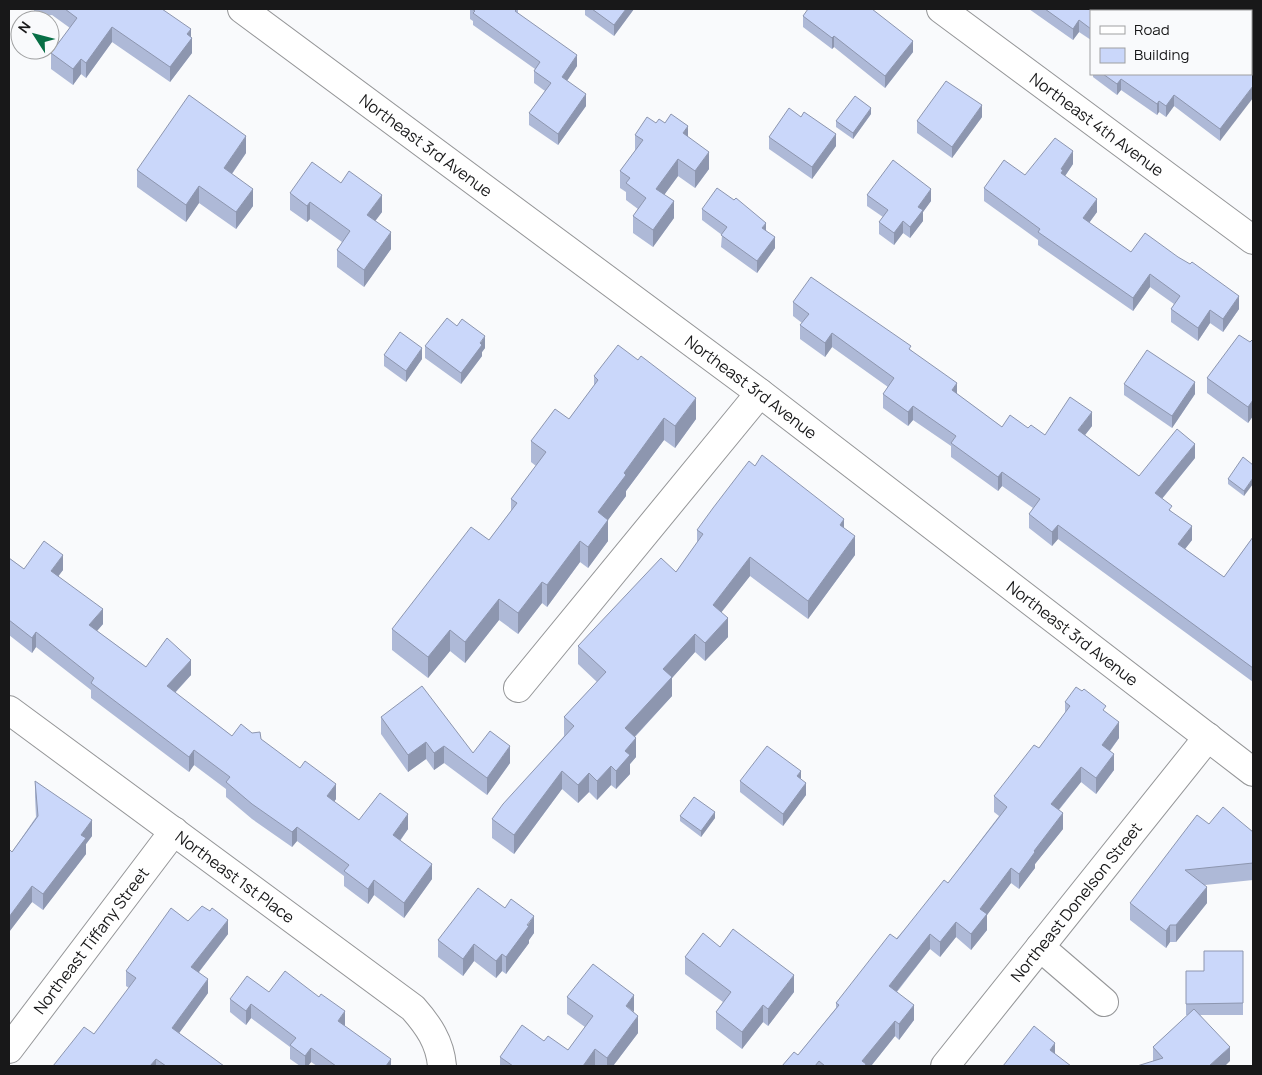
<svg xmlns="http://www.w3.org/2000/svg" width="1262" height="1075" font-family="Manrope,sans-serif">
	<rect width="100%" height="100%" fill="#f9fafc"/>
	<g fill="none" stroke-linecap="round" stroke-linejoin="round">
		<defs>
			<g id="minor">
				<path id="s1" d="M242,9L760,393L1253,772"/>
				<path id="s2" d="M941,9L1253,240"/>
				<polyline points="518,688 760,393"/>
				<path id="s3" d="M9,710L413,1008C428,1025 440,1042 442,1066"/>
				<polyline points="1040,947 1104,1002"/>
				<path id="s4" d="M9,1049L174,831"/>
				<path id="s5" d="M945,1066L1208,737"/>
			</g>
		</defs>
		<use href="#minor" stroke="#959698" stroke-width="30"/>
		<use href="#minor" stroke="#fff" stroke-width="28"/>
	</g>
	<g fill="#aeb9d7">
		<polygon points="34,9 162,9 191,37 192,53 170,82 112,42 86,78 81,74 73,85 51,69 51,53 70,28 52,15 41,17 34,12"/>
		<polygon points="470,9 518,9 518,13 577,66 567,81 586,106 558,145 529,125 529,113 545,91 534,83 534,71 535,69 473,25 473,21 470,19"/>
		<polygon points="585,9 634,9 614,36 585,15"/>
		<polygon points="1029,9 1123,9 1091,11 1091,40 1079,32 1073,40"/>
		<polygon points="1243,9 1253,9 1253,16 1251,15 1251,11 1246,11"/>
		<polygon points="803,16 913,52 885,88 834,47 832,49 803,27"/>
		<polygon points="1093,74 1251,74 1220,141 1174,106 1166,117 1159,112 1157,115 1121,90 1117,95 1093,77"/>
		<polygon points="871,114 853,139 836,127 836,121"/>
		<polygon points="801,117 836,146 812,179 769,149 769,137"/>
		<polygon points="982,117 952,158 917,133 917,121"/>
		<polygon points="656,123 688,137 709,169 695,188 678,176 664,195 674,218 653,247 633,233 633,216 638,209 626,200 626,192 620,188 620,171 635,151 635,135"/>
		<polygon points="246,153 232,174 253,206 236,229 199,203 186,222 137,187 137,170"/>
		<polygon points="1073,164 1065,176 1097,212 1089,223 1131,252 1239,309 1223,332 1210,323 1198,341 1171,322 1171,309 1174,304 1150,287 1133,311 1038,245 1038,240 984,201 984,188 1025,175"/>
		<polygon points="290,193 382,212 375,221 391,249 364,287 337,267 337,250 342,242 310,219 307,222 290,210"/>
		<polygon points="867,195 931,201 923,212 923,221 910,238 903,233 894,245 879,234 879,222 883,217 867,206"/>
		<polygon points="702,209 766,230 775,248 757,273 721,247 722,235 702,220"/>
		<polygon points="793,302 911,350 957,394 1002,427 1028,428 1045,435 1092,426 1085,435 1139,476 1195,458 1162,499 1192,540 1185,549 1224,577 1253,537 1253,682 1058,539 1052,546 1029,528 1029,514 1033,508 1002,486 998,491 951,457 951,446 913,420 908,426 883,408 883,394 888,387 832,347 825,357 800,339 800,325 802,323 793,316"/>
		<polygon points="1253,339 1253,416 1248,423 1207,393 1207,378 1250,342"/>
		<polygon points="425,346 485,348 482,352 482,356 461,384 425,358"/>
		<polygon points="384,355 422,359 406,382 384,366"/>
		<polygon points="594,376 696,419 675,448 664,440 626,491 626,496 608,520 608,541 588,568 580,562 547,607 542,603 518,634 499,620 465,663 450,651 428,678 392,650 392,629 489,540 511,511 511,499 536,466 531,462 531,441 569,419 594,386"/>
		<polygon points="1124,384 1195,394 1172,428 1124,395"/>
		<polygon points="1253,465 1244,496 1228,484 1228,479"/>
		<polygon points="844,528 855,555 808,619 750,576 721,612 728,637 705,661 695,652 672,678 672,696 635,737 636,757 630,764 630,774 616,789 611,785 597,800 589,792 578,803 562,789 514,854 492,838 492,819 564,736 564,717 597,682 578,664 578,646 676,572 697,543 697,530"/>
		<polygon points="9,558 24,569 63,570 58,576 103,624 97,631 146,667 191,675 175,693 232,736 261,739 336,799 334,802 359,820 408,829 400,841 432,879 404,918 374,895 368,904 344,886 344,876 297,841 292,847 252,819 226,797 226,789 194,765 189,772 91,698 91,690 36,647 32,653 9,635"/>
		<polygon points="1065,702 1106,712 1119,738 1110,751 1114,770 1096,794 1081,782 1059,810 1063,829 1035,864 1035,868 1019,889 1011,883 987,915 987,930 971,950 956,937 940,957 930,949 897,992 914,1020 899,1040 895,1036 871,1066 782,1066 798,1055 836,1008 836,1003 948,883 999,816 994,812 994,796 1039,748 1065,713"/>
		<polygon points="381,717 473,753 510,763 487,795 444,763 434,770 426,759 408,772 381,734"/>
		<polygon points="801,779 806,795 783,826 740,792 740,781"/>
		<polygon points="35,781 92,836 86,844 86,854 43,910 32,902 9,932 9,849 12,852 36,817 35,797"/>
		<polygon points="680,816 715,818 701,837 680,821"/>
		<polygon points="1209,824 1253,832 1253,880 1205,885 1207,903 1176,942 1170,942 1166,948 1130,920 1130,903"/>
		<polygon points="188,921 228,934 199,972 208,993 179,1033 224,1066 53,1066 94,1034 129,988 126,986 126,971"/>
		<polygon points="534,933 529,940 529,943 506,974 502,971 496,978 474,961 463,976 438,957 438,940"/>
		<polygon points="720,947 794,992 768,1026 763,1022 742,1049 716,1029 716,1012 723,1002 685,974 685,957"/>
		<polygon points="1243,951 1243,1015 1200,1015 1230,1061 1153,1061 1153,1047 1188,1015 1186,1015 1186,971 1204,971"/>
		<polygon points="269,992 345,1025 344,1026 391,1066 317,1066 311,1062 308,1066 300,1066 290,1059 290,1047 251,1018 246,1025 230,1012 230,999"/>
		<polygon points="567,997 634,1012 638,1033 613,1066 500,1066 500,1057 544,1041 568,1050 585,1027 567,1014"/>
	</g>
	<g fill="#8d96af">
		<polygon points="626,9 634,9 614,36 614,25"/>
		<polygon points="1079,20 1079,32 1073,40 1073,29"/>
		<polygon points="112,27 112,42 86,78 86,63"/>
		<polygon points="191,29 191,39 192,38 192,53 170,82 170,67 187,34"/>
		<polygon points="834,36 834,47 832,49 832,38"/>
		<polygon points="913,41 913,52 885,88 885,76"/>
		<polygon points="577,55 577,66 562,88 562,77"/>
		<polygon points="81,59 81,74 73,85 73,69"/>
		<polygon points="1121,79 1121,90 1117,95 1117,84"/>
		<polygon points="1253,86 1253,98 1220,141 1220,129"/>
		<polygon points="586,94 586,106 558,145 558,134"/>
		<polygon points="1174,95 1174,106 1166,117 1166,106"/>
		<polygon points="1159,101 1159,112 1157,115 1157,104"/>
		<polygon points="982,105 982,117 952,158 952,147"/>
		<polygon points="871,108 871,114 853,139 853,133"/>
		<polygon points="688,126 688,143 683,133"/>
		<polygon points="836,134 836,146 812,179 812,167"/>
		<polygon points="246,136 246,153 224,185 224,168"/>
		<polygon points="1073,151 1073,164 1063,179 1063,183 1061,169"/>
		<polygon points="709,152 709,169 695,188 695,171"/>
		<polygon points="678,159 678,176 656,206 656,189"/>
		<polygon points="199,186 199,203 186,222 186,205"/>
		<polygon points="253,189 253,206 236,229 236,212"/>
		<polygon points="931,189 931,201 923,212 923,221 910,238 910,227 918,207"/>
		<polygon points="382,195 382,212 367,232 367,215"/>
		<polygon points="1097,199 1097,212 1083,231 1083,218"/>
		<polygon points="674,201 674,218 653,247 653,230"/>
		<polygon points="310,202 310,219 307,222 307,206"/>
		<polygon points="903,221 903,233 894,245 894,233"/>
		<polygon points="766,223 766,234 762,228"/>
		<polygon points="391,232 391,249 364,287 364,270"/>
		<polygon points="775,237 775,248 757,273 757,261"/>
		<polygon points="1150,274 1150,287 1133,311 1133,298"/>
		<polygon points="1239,296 1239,309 1223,332 1223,319"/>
		<polygon points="1210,310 1210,323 1198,341 1198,328"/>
		<polygon points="832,333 832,347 825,357 825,343"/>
		<polygon points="485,336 485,348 482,352 482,356 461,384 461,373"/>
		<polygon points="422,348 422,359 406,382 406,371"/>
		<polygon points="1195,382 1195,394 1172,428 1172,416"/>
		<polygon points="957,383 957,397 952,390"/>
		<polygon points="696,398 696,419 675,448 675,426"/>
		<polygon points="1253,400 1253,416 1248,423 1248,407"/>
		<polygon points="913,406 913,420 908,426 908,412"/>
		<polygon points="1092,412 1092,426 1078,444 1078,430"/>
		<polygon points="664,418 664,440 626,491 626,496 608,520 608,541 588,568 588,547 598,512 624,473"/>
		<polygon points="1195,444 1195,458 1155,507 1155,493"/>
		<polygon points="1002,472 1002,486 998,491 998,477"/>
		<polygon points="1253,478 1253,484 1244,496 1244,491"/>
		<polygon points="844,519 844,537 840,525"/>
		<polygon points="1058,525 1058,539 1052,546 1052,532"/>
		<polygon points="1192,526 1192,540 1178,558 1178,544"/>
		<polygon points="855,536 855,555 808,619 808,601"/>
		<polygon points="580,541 580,562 547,607 547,585"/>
		<polygon points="63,555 63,570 51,586 51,571"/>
		<polygon points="750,557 750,576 713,623 713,605"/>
		<polygon points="542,582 542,603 518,634 518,613"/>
		<polygon points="499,599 499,620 465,663 465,642"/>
		<polygon points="103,609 103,624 89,640 89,625"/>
		<polygon points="728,618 728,637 705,661 705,643"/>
		<polygon points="450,630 450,651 428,678 428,657"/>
		<polygon points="36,632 36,647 32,653 32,638"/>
		<polygon points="695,634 695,652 672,678 672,696 625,747 625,728 663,669"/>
		<polygon points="191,660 191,675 167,701 167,686"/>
		<polygon points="1119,722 1119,738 1102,761 1102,745"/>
		<polygon points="636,738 636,757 630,764 630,774 616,789 616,771 625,751"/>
		<polygon points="426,742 426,759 408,772 408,755"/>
		<polygon points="444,746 444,763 434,770 434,753"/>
		<polygon points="510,746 510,763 487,795 487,778"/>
		<polygon points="194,750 194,765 189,772 189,757"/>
		<polygon points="1114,754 1114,770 1096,794 1096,778"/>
		<polygon points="611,766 611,785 597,800 597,781"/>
		<polygon points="1081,767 1081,782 1051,819 1051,804"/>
		<polygon points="562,771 562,789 514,854 514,835"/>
		<polygon points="801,771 801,783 797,776"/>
		<polygon points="589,773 589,792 578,803 578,785"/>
		<polygon points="806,783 806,795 783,826 783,814"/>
		<polygon points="336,784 336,799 327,811 327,796"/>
		<polygon points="715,812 715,818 701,837 701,831"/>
		<polygon points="1063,813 1063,829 1035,864 1035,868 1019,889 1019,874 1034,851"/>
		<polygon points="408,814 408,829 393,850 393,835"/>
		<polygon points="92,820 92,836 86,844 86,854 43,910 43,894 81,835"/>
		<polygon points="297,827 297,841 292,847 292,832"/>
		<polygon points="432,864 432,879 404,918 404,903"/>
		<polygon points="1011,868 1011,883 987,915 987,930 971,950 971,934 980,909"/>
		<polygon points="374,880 374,895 368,904 368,889"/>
		<polygon points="32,886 32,902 9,932 9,917"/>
		<polygon points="1207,887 1207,903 1176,942 1176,925"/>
		<polygon points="534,916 534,933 529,940 529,943 506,974 506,957"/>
		<polygon points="228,920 228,934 191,982 191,967"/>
		<polygon points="956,922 956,937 940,957 940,942"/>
		<polygon points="1170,925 1170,942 1166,948 1166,931"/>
		<polygon points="930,934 930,949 889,1001 889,986"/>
		<polygon points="474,944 474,961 463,976 463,959"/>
		<polygon points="502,954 502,971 496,978 496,961"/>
		<polygon points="794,975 794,992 768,1026 768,1009"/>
		<polygon points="208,979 208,993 172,1043 172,1028"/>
		<polygon points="634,995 634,1012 626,1006"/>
		<polygon points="251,1004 251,1018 246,1025 246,1011"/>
		<polygon points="763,1005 763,1022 742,1049 742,1032"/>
		<polygon points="914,1005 914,1020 899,1040 899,1024"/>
		<polygon points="345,1011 345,1025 338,1034 338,1021"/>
		<polygon points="638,1016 638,1033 613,1066 607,1066 607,1058"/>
		<polygon points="895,1021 895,1036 871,1066 862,1066 862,1061"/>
		<polygon points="1055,1043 1055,1060 1050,1050"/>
		<polygon points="1230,1047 1230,1061 1225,1066 1209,1066"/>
		<polygon points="311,1048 311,1062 308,1066 305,1066 305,1056"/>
		<polygon points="595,1049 595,1066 583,1066"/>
		<polygon points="156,1059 156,1066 150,1066"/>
		<polygon points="391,1059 391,1066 386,1066"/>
	</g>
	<g fill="#cad7fa" stroke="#8d96af">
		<polygon points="65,9 162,9 191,29 187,34 192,38 170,67 112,27 86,63 81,59 73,69 51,53 77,18"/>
		<polygon points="472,9 517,9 515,11 577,55 562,77 586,94 558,134 529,113 551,83 534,71 540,62 473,13 475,11"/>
		<polygon points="592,9 626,9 614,25"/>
		<polygon points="808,9 872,9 913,41 885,76 834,36 832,38 803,16"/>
		<polygon points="1045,9 1123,9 1127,11 1091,11 1091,29 1079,20 1073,29"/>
		<polygon points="1251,44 1253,46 1253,73 1252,75 1253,76 1253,86 1220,129 1174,95 1166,106 1159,101 1157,104 1121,79 1117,84 1103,74 1251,74"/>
		<polygon points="946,81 982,105 952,147 917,121"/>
		<polygon points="189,95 246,136 224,168 253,189 236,212 199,186 186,205 137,170"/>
		<polygon points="855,96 871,108 853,133 836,121"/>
		<polygon points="789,108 801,117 804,112 836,134 812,167 769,137"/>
		<polygon points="671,114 688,126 683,133 709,152 695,171 678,159 656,189 674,201 653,230 633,216 646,198 626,183 630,178 620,171 643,140 635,135 647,117 656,123 659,119 665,123"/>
		<polygon points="1055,138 1073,151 1061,169 1063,170 1061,173 1097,199 1083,218 1131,252 1145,233 1178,257 1190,264 1192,262 1239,296 1223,319 1210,310 1198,328 1171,309 1180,296 1150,274 1133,298 1038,232 1040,229 984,188 1004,160 1025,175"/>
		<polygon points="893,160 931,189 918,207 923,210 910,227 903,221 894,233 879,222 888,210 867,195"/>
		<polygon points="312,162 341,183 349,171 382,195 367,215 391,232 364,270 337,250 350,231 310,202 307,206 290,193"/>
		<polygon points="717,188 734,200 736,198 766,223 762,228 775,237 757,261 721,235 727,227 702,209"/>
		<polygon points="811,277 911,346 909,349 957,383 952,390 1002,427 1010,415 1028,428 1031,425 1045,435 1070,397 1092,412 1078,430 1139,476 1177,429 1195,444 1155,493 1172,506 1169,510 1192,526 1178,544 1224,577 1253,537 1253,668 1058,525 1052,532 1029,514 1040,499 1002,472 998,477 951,443 956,436 913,406 908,412 883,394 894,378 832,333 825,343 800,325 809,314 793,302"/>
		<polygon points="447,318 457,326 462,319 485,336 480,343 482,345 461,373 425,346"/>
		<polygon points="400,332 422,348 406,371 384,355"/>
		<polygon points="1239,335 1250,342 1253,339 1253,400 1248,407 1207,378"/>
		<polygon points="618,345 638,360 641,356 696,398 675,426 664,418 624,473 626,475 598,512 608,520 588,547 580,541 547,585 542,582 518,613 499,599 465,642 450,630 428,657 392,629 471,527 489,540 517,503 511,499 546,452 531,441 555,409 569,419 598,380 594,376"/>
		<polygon points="1147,350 1195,382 1172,416 1124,384"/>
		<polygon points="762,455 844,519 840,525 855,536 808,601 750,557 713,605 728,618 705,643 695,634 663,669 672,677 625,728 636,738 625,751 630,755 616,771 611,766 597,781 589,773 578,785 562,771 514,835 492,819 503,804 574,726 564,717 606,672 578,646 661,558 676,572 703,534 697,530 713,508 749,461 755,466"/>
		<polygon points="1243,457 1253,465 1253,478 1244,491 1228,479"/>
		<polygon points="44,541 63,555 51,571 103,609 89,625 146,667 167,638 191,660 167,686 232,736 241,724 252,733 260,732 261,739 300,768 305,761 336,784 327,796 359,820 380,793 408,814 393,835 432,864 404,903 374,880 368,889 344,871 349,865 297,827 292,832 252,804 226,782 230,777 194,750 189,757 91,683 94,678 36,632 32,638 9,620 9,558 24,569"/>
		<polygon points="422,686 473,753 490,731 510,746 487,778 444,746 434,753 426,742 408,755 381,717"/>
		<polygon points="1076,687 1082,691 1084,689 1106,706 1103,710 1119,722 1102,745 1114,754 1096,778 1081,767 1051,804 1063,813 1034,851 1035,852 1019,874 1011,868 980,909 987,914 971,934 956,922 940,942 930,934 889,986 914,1005 899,1024 895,1021 862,1061 866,1064 865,1066 825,1066 819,1061 815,1066 782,1066 794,1052 798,1055 839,1005 836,1003 890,934 897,939 944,880 948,883 1007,807 994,796 1034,745 1039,748 1070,706 1065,702"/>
		<polygon points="767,746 801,771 797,776 806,783 783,814 740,781"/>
		<polygon points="35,781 92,820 81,835 86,838 43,894 32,886 9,917 9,849 12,852 38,816"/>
		<polygon points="694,797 715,812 701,831 680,816"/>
		<polygon points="1223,807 1253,832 1253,863 1185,870 1207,887 1176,925 1170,925 1166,931 1130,903 1197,815 1209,824"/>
		<polygon points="478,888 505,908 511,899 534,916 527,925 529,926 506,957 502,954 496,961 474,944 463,959 438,940"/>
		<polygon points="202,906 210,911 212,908 228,920 191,967 208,979 172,1028 224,1066 166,1066 156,1059 150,1066 53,1066 84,1027 94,1034 136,978 126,971 171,908 188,921"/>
		<polygon points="733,929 794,975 768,1009 763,1005 742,1032 716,1012 731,992 685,957 703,933 720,947"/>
		<polygon points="1204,951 1243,951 1243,1003 1186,1004 1186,971 1204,971"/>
		<polygon points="593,964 634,995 626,1006 638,1016 607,1058 595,1049 583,1066 513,1066 500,1057 522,1025 544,1041 548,1036 568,1050 593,1016 567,997"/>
		<polygon points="285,971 319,997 321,994 345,1011 338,1021 391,1059 386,1066 336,1066 311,1048 305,1056 290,1045 296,1038 251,1004 246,1011 230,999 247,976 269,992"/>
		<polygon points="1194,1009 1230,1047 1209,1066 1137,1066 1163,1058 1153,1047"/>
		<polygon points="1034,1026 1055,1043 1050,1050 1071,1066 1003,1066"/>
	</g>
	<g text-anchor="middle" stroke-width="4" stroke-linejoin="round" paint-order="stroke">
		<g font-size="16" fill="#181819" stroke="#f9fafc">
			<text dy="6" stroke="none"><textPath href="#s2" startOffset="194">Northeast 4th Avenue</textPath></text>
			<text dy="6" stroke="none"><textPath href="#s1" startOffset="229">Northeast 3rd Avenue</textPath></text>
			<text dy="6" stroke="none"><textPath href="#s1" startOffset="634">Northeast 3rd Avenue</textPath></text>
			<text dy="6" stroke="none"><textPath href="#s1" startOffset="1039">Northeast 3rd Avenue</textPath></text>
			<text dy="6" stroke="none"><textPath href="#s3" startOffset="281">Northeast 1st Place</textPath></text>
			<text dy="6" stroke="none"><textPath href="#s5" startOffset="210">Northeast Donelson Street</textPath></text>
			<text dy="6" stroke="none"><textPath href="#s4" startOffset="136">Northeast Tiffany Street</textPath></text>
		</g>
	</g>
	<rect width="1262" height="1075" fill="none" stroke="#181819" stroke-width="20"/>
	<rect x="1090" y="10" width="162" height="65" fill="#f9fafc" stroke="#9fa0a1"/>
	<rect x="1100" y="26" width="25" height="8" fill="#ffffff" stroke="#9fa0a1"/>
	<text x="1134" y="35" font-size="15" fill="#181819">Road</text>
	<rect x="1100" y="48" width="25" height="15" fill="#cad7fa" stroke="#9fa0a1"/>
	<text x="1134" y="60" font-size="15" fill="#181819">Building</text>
	<g transform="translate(35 35) rotate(306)"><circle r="24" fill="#f9fafc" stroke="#9fa0a1"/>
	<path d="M0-4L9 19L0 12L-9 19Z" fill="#086f46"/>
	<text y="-8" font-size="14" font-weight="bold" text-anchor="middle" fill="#181819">N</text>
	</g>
</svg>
